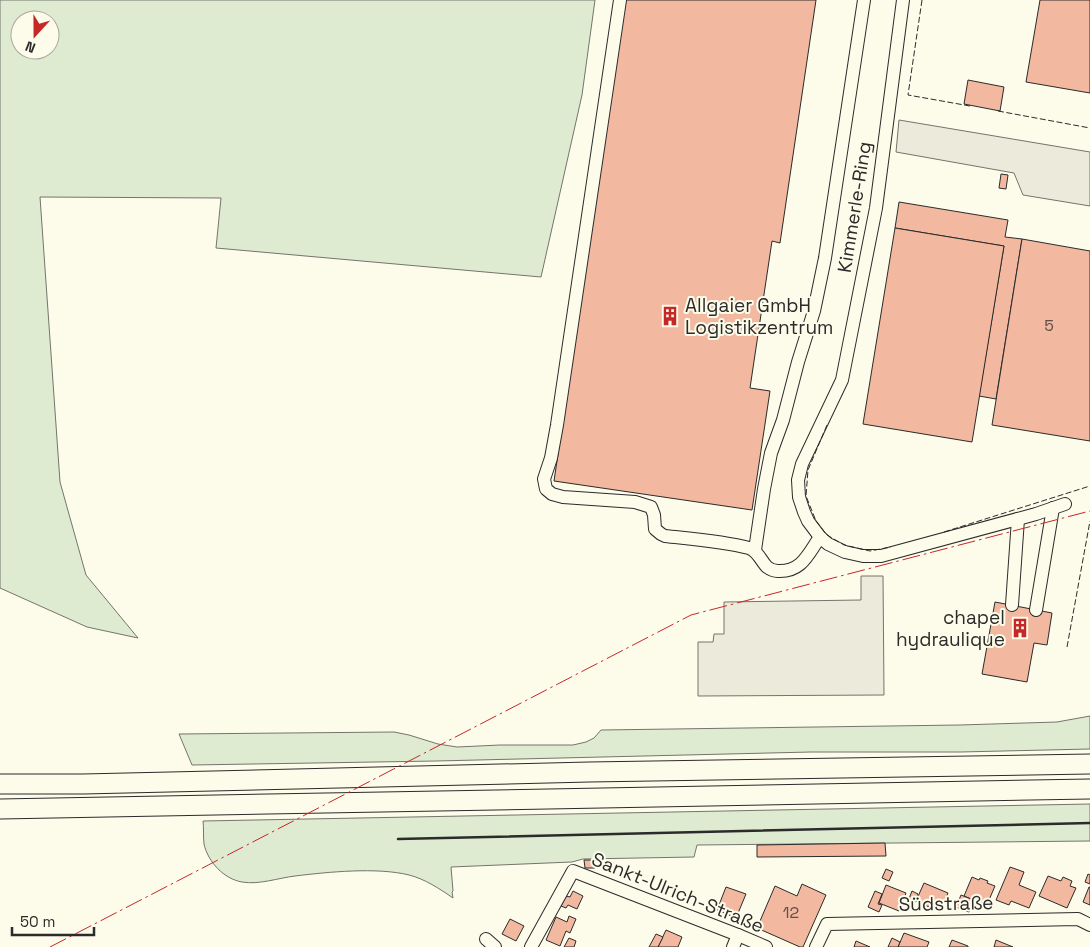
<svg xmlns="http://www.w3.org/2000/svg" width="1090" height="947" font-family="'Space Grotesk',sans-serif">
	<rect width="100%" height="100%" fill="#fdfbea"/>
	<g fill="#deebd1" stroke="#74746e" fill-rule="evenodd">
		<path d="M0,0H595L582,95L541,277L216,248L221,198L40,197L60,482L86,575L138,638L87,627L0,588ZM20,20H50V50H20Z"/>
		<polygon points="1090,716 1090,749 960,752 811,752 436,761 192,765 179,734 394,732 409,735 438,744 457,747 500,745 573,745 586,742 594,738 601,730 960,725 1057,722"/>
		<path d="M1090,804V841L697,845L694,857L583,859L572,862L451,867L453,891L452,892L453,898C440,889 425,879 409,875C377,867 328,872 295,876C278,878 259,885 242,882C224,879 208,862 204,844C203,836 204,828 203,821Z"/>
	</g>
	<g fill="#eceadb" stroke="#74746e">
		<polygon points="899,120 1090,152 1090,206 1023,195 1014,173 896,152"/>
		<polygon points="861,576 883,576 884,695 698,696 698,642 713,642 714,634 724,634 724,602 861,600"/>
	</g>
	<g fill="#f2b8a0" stroke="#2b2b2b">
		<polygon points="625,0 816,0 780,243 772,241 750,388 770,391 752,510 554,481"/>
		<polygon points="1040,0 1090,0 1090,93 1026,82"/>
		<polygon points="968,80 1004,87 1000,111 964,104"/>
		<polygon points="1001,174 1008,175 1006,189 999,188"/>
		<polygon points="899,202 1008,220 1005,237 1022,239 996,399 979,396 1004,246 895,228"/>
		<polygon points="895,228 1004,246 972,442 863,424"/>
		<polygon points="1022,239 1090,251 1090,441 992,425"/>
		<polygon points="995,602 1052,613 1047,645 1034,643 1027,682 982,674"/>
		<polygon points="885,843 886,856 757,857 757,845"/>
		<polygon points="584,860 595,860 595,868 585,868"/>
		<polygon points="1010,867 1024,872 1019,885 1036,892 1029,908 1011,901 1009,905 996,900"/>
		<polygon points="886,869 893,872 889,881 882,878"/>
		<polygon points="1088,874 1090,875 1090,884 1085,882"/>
		<polygon points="1048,876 1061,881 1063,877 1072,881 1070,886 1076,888 1067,908 1039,896"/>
		<polygon points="972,877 979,880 980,878 988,881 987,883 995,886 986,907 981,905 980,908 969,903 971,899 964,896"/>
		<polygon points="924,883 948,893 940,912 916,901"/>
		<polygon points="802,884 826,895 803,947 800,947 757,928 775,886 797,896"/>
		<polygon points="886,885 906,893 899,911 879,903"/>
		<polygon points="726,887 746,894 736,918 717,910"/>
		<polygon points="1089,887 1090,887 1090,905 1083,902"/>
		<polygon points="573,891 583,896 577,909 568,905 566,908 561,906 566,896 570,897"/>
		<polygon points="875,891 882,894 878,904 882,905 879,912 868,907"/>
		<polygon points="912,891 918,894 914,904 908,901"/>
		<polygon points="961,895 971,899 969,903 972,904 969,912 956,907"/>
		<polygon points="569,916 576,919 570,933 566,931 560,946 546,940 556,917 567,922"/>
		<polygon points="510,919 524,926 516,941 502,934"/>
		<polygon points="666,930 682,937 678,947 658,947"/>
		<polygon points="904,933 929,942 927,947 898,947"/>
		<polygon points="656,934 663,937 658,947 649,947"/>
		<polygon points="569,938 576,941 574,947 564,947"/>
		<polygon points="892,938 900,942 898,947 888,947"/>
		<polygon points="952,940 968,946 968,947 949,947"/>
		<polygon points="996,940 1013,947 994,947"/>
		<polygon points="856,941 870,947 854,947"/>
	</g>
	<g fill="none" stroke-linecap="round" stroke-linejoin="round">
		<defs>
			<g id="minor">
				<path d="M620,0L557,425L551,458L544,479L546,489L552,494L563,497L635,502L651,507L654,515L655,529L661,534L665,536C693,539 722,541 749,548C758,551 761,561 767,567C771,570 774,571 778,571C802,572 808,554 820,537"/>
				<polyline points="903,0 876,208 842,380 802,464 798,480 799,497 804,512 808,521 820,537 828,544 845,552 863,556 881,556 1036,514 1065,504"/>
				<polyline points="755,550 764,489 771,453 783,420 798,362 814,311 825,258 864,0"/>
				<polyline points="1012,605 1018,519"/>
				<polyline points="1036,610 1053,508"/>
				<polyline points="486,939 495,947"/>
				<polyline points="531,947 573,871 738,935 766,947"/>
				<polyline points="733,947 738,935"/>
				<polyline points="816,947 827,924 1078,919 1090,925"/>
			</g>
			<g id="highway">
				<polyline points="0,784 83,784 589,772 1090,764"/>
				<polyline points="0,809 1090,789"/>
			</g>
		</defs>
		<use href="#minor" stroke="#2b2b2b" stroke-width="14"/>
		<use href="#highway" stroke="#2b2b2b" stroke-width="21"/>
		<use href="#minor" stroke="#fdfbea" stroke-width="12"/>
		<use href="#highway" stroke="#fdfbea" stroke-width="19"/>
		<g stroke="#2b2b2b" stroke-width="1" stroke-dasharray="6 2.5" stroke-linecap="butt">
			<polyline points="922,0 908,95 970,106"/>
			<polyline points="998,111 1090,128"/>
			<polyline points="827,425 808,470 806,496 816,521 827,535 844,545 870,551 891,547"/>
			<polyline points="944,532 1090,486"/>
			<polyline points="1067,647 1090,521"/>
		</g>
		<polyline stroke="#2b2b2b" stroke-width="2.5" points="398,839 1090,823"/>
		<polyline stroke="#c62828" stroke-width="1" stroke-dasharray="18 4 2.5 4" stroke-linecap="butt" points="50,947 691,615 1090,511"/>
	</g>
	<defs>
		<symbol id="building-bare" viewBox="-9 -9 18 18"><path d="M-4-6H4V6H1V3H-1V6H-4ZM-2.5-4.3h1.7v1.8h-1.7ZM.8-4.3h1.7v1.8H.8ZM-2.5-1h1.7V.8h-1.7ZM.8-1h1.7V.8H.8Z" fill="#c62828" stroke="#fdfbea" stroke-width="2.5" paint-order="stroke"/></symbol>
	</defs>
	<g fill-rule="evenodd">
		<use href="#building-bare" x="656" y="302" width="28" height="28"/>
		<use href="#building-bare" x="1006" y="614" width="28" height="28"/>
	</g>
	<g text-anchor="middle" stroke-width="4" stroke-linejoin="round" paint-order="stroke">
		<g font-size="16" fill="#5d4e48">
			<text x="1049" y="331">5</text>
			<text x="791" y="918">12</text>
		</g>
		<g font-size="19" fill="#2b2b2b" stroke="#fdfbea">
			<text transform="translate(854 207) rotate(-81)" y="7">Kimmerle-Ring</text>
			<text transform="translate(678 892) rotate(22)" y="7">Sankt-Ulrich-Straße</text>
			<text transform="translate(946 903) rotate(-1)" y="7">Südstraße</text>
		</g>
		<g font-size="19" fill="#2b2b2b" stroke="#fdfbea" text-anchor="start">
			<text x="685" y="312">Allgaier GmbH<tspan x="685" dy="22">Logistikzentrum</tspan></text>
			<text x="1005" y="624" text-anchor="end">chapel<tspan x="1005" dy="22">hydraulique</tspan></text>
		</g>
	</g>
	<g transform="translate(35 35) rotate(201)"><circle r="24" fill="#fdfbea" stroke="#a9a89e"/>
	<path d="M0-4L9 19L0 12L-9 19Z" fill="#c62828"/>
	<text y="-8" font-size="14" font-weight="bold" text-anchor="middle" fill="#2b2b2b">N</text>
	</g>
	<path d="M12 927v8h82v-8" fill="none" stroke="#2b2b2b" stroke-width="2.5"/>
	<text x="20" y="927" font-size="15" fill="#2b2b2b" stroke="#fdfbea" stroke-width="4" paint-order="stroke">50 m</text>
</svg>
